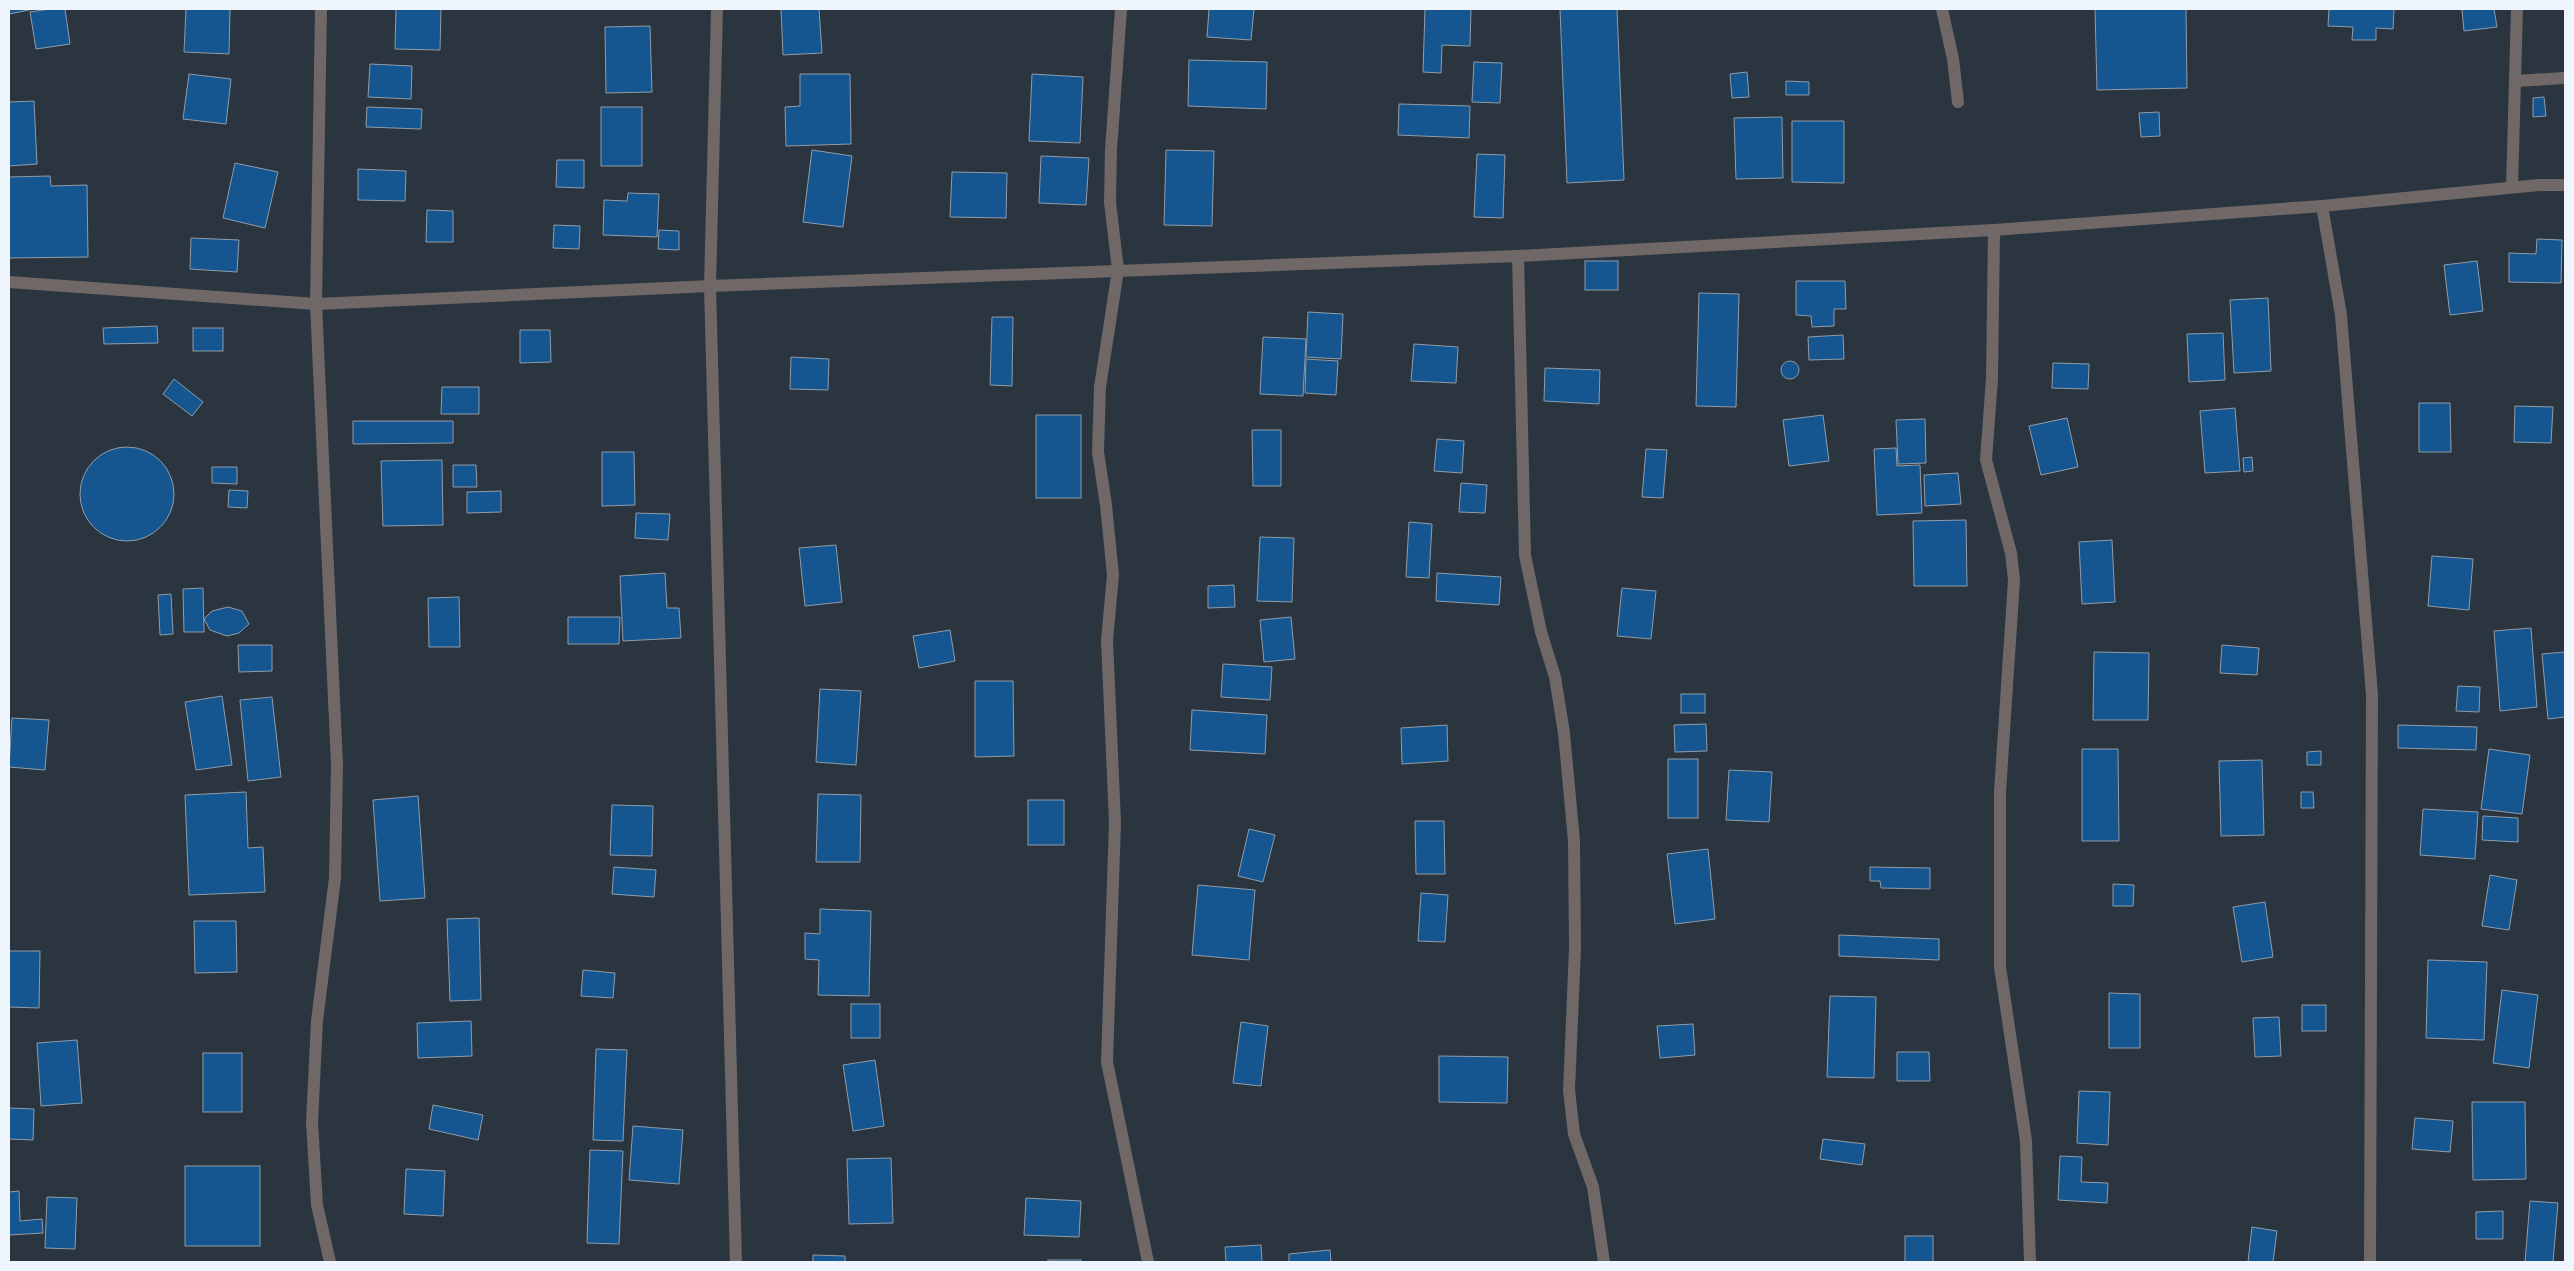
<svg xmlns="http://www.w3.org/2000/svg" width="2574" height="1271" font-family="'IBM Plex Sans',sans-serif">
	<rect width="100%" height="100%" fill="#2a3540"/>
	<g fill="#155690" stroke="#909ca9">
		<polygon points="9,9 34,9 9,14"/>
		<polygon points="50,9 65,9 70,44 36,49 30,12"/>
		<polygon points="186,9 230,9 229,54 184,52"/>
		<polygon points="396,9 441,9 440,50 395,49"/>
		<polygon points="781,9 819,9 822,53 783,55"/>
		<polygon points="1209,9 1254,9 1251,40 1207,37"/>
		<polygon points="1425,9 1471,9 1470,46 1442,45 1441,73 1423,72"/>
		<polygon points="1560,9 1617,9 1624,180 1567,183"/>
		<polygon points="2095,9 2186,9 2187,88 2097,90"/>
		<polygon points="2329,9 2394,9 2393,29 2376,28 2376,40 2352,40 2353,27 2328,26"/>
		<polygon points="2462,9 2494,9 2497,27 2464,31"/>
		<polygon points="650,26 652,92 606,93 605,27"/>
		<polygon points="1189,60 1267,62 1266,109 1188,106"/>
		<polygon points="1474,62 1502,63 1500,103 1472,102"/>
		<polygon points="370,64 412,66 411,99 368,97"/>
		<polygon points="1747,72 1749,97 1732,98 1730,74"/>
		<polygon points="189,74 231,79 226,124 183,119"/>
		<polygon points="800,74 850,74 851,144 786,146 785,107 800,106"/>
		<polygon points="1032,74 1083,77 1080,143 1029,141"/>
		<polygon points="1786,81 1809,82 1809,95 1786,95"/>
		<polygon points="2544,97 2546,116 2533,117 2533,98"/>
		<polygon points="34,101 37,164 9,166 9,102"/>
		<polygon points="1399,104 1470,106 1469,138 1398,135"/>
		<polygon points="367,107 422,109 421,129 366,127"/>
		<rect x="601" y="107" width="41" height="59"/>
		<polygon points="2159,112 2160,136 2141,137 2139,113"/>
		<polygon points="1782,117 1783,178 1736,179 1734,118"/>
		<polygon points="1792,121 1844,121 1844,183 1792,182"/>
		<polygon points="812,150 852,156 843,227 803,222"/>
		<polygon points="1166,150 1214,151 1212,226 1164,225"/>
		<polygon points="1477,154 1505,155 1503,218 1474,217"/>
		<polygon points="1041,156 1089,158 1086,205 1039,203"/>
		<polygon points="557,160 584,160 584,188 556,187"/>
		<polygon points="235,163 278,172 265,228 223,218"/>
		<polygon points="358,169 406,171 405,201 358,200"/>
		<polygon points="952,172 1007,173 1006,218 950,217"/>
		<polygon points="50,176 51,186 87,185 88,257 9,258 9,177"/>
		<polygon points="628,193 659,194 657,237 603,235 604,200 627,201"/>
		<polygon points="427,210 453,211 453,242 426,242"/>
		<polygon points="554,225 580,226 579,249 553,248"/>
		<polygon points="659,230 679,231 679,250 658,249"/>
		<polygon points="191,238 239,240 237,272 190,269"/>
		<polygon points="2537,239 2562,240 2561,283 2509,282 2509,253 2536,254"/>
		<rect x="1585" y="261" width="33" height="29"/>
		<polygon points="2477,261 2483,311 2450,315 2444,265"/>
		<polygon points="1796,281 1845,281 1846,309 1834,309 1834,326 1812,327 1811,316 1796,315"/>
		<polygon points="1699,293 1739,294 1736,407 1696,406"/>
		<polygon points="2268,298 2271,371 2234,373 2230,300"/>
		<polygon points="1308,312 1343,314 1341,359 1306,357"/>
		<polygon points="992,317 1013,317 1012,386 990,385"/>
		<polygon points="157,326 158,343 104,344 103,328"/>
		<rect x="193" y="328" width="30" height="23"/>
		<polygon points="520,330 550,330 551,362 520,363"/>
		<polygon points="2223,333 2225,380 2189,382 2187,334"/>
		<polygon points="1843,335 1844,359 1809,360 1808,337"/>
		<polygon points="1263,337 1306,339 1303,396 1260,394"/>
		<polygon points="1414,344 1458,347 1456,383 1411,381"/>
		<polygon points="791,357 829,359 828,390 790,389"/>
		<polygon points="1306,359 1338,361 1336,395 1305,393"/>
		<circle cx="1790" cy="370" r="9"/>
		<polygon points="2053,363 2089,364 2088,389 2052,388"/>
		<polygon points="1545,368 1600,370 1599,404 1544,401"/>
		<polygon points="174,379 203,402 192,416 163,394"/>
		<polygon points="442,387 479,387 479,414 441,414"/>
		<polygon points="2419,403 2450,403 2451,452 2419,452"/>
		<polygon points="2515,406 2553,407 2551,443 2514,442"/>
		<polygon points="2235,408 2240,471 2205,473 2200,411"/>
		<rect x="1036" y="415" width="45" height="83"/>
		<polygon points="1823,415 1829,461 1789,466 1783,420"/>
		<polygon points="2067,418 2078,467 2041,475 2029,426"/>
		<polygon points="1925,419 1926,463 1898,464 1896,420"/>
		<polygon points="353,421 453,421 453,443 353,444"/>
		<polygon points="1252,430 1281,430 1281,486 1253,486"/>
		<polygon points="1437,439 1464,441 1462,473 1434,471"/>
		<circle cx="127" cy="494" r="47"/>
		<polygon points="1896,448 1897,466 1920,465 1922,513 1877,515 1874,449"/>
		<polygon points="1646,449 1667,450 1663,498 1642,497"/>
		<polygon points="602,452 634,452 635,505 602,506"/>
		<polygon points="2252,457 2253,471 2244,472 2243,458"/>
		<polygon points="442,460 443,525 383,526 381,461"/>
		<polygon points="453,465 476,465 477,487 453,487"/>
		<polygon points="212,467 237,467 237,484 212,483"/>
		<polygon points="1958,473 1961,504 1925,506 1924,475"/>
		<polygon points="1461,483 1487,485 1485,513 1459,512"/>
		<polygon points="229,490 248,491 247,508 228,507"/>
		<polygon points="501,491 501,512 467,513 467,492"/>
		<polygon points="636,513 670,514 668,540 635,538"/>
		<polygon points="1966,520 1967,586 1914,586 1913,521"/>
		<polygon points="1409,522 1432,524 1429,578 1406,577"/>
		<polygon points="1260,537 1294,538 1292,602 1257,601"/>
		<polygon points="2112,540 2115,602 2082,604 2079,542"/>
		<polygon points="836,545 842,602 805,606 799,548"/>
		<polygon points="2432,556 2473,559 2469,610 2428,606"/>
		<polygon points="665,573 667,608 679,608 681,638 623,641 620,576"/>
		<polygon points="1437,573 1501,577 1499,605 1436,601"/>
		<polygon points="1234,585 1235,607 1208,608 1208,586"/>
		<polygon points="203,588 204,632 184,632 183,589"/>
		<polygon points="1622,588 1656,591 1651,639 1617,636"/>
		<polygon points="171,594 173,634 160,635 158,595"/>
		<polygon points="459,597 460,647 429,647 428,598"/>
		<polygon points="228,607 242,611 249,624 239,633 227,636 210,630 204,619 212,611"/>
		<polygon points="568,617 620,617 619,644 568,644"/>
		<polygon points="1291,617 1295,659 1264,662 1260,620"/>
		<polygon points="2531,628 2537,707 2500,711 2494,631"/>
		<polygon points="950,630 955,661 919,668 913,636"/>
		<polygon points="238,645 272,645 272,671 239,672"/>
		<polygon points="2222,645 2259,648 2257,675 2220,673"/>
		<polygon points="2094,652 2149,653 2148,720 2093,720"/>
		<polygon points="2565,652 2565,717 2548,719 2542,654"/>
		<polygon points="1223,664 1272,667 1270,700 1221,697"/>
		<polygon points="975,681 1013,681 1014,756 975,757"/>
		<polygon points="2458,686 2480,687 2479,712 2456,711"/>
		<polygon points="820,689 861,691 856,765 816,762"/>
		<rect x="1681" y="694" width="24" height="19"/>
		<polygon points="222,696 232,765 196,770 185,702"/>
		<polygon points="272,697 281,777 248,781 240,700"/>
		<polygon points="1192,710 1267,715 1265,754 1190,750"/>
		<polygon points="12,718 49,720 45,770 9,767"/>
		<polygon points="1706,724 1707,751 1675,752 1674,725"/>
		<polygon points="1447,725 1448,761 1402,764 1401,728"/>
		<polygon points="2398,725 2477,727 2476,750 2398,748"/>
		<polygon points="2082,749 2118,749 2119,841 2082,841"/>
		<polygon points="2489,749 2530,755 2522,814 2481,809"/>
		<polygon points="2321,751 2321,765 2307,765 2307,752"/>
		<rect x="1668" y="759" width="30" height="59"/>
		<polygon points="2262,760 2264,835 2221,836 2219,761"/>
		<polygon points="1729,770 1772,772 1769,822 1726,820"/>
		<polygon points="246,792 248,848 263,847 265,892 189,895 185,795"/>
		<polygon points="2301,792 2313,792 2314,808 2301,808"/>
		<polygon points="818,794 861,795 860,862 816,862"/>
		<polygon points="418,796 425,898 380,901 373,800"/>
		<rect x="1028" y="800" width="36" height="45"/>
		<polygon points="612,805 653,806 652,856 610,855"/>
		<polygon points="2423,809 2478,812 2475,859 2420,855"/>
		<polygon points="2483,816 2518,818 2518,842 2482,840"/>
		<polygon points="1415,821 1444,821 1445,874 1416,874"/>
		<polygon points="1249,829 1275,835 1263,882 1238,876"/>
		<polygon points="1708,849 1715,919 1675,924 1667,854"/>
		<polygon points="614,867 656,870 654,897 612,894"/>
		<polygon points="1870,867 1930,868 1930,889 1881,888 1880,881 1870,881"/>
		<polygon points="2490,875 2517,880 2509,930 2482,926"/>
		<polygon points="2113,884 2134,885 2133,906 2113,906"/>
		<polygon points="1198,885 1255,890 1249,960 1192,955"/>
		<polygon points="1421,893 1448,895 1445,942 1418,941"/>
		<polygon points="2265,902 2273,957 2242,962 2233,907"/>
		<polygon points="820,909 871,911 869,996 818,995 819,960 805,959 805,933 820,934"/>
		<polygon points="479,918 481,1000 450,1001 447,919"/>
		<polygon points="194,921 236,921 237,972 195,973"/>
		<polygon points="1839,935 1939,939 1939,960 1839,956"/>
		<polygon points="9,951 40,951 39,1008 9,1007"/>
		<polygon points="2428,960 2487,962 2484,1040 2426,1038"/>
		<polygon points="583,970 615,973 613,998 581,996"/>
		<polygon points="2502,990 2538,995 2529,1068 2493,1063"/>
		<polygon points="2109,993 2140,994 2140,1048 2109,1048"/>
		<polygon points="1830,996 1876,997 1874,1078 1827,1077"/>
		<rect x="851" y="1004" width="29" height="34"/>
		<rect x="2302" y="1005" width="24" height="26"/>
		<polygon points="2279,1017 2281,1056 2255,1057 2253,1018"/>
		<polygon points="471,1021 472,1056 418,1058 417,1023"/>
		<polygon points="1241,1022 1268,1026 1261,1086 1233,1083"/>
		<polygon points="1693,1024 1695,1055 1660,1058 1657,1026"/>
		<polygon points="77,1040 82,1103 41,1106 37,1043"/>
		<polygon points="596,1049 627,1050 623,1141 593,1140"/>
		<polygon points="1897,1052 1929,1052 1930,1081 1897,1081"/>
		<rect x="203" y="1053" width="39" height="59"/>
		<polygon points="1439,1056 1508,1057 1507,1103 1439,1102"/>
		<polygon points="875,1060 884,1126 853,1131 843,1065"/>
		<polygon points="2079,1091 2110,1092 2108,1145 2077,1143"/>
		<polygon points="2472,1102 2525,1102 2526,1179 2473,1180"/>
		<polygon points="433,1105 483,1115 478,1140 429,1129"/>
		<polygon points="9,1108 34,1109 33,1140 9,1139"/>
		<polygon points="2415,1118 2453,1121 2450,1152 2412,1149"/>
		<polygon points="633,1126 683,1130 679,1184 629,1180"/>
		<polygon points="1823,1139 1865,1144 1862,1165 1820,1159"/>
		<polygon points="590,1150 623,1151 619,1244 587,1243"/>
		<polygon points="2060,1156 2082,1157 2081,1182 2108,1183 2107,1203 2058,1200"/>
		<polygon points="891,1158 893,1223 849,1224 847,1159"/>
		<rect x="185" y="1166" width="75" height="80"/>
		<polygon points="406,1169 445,1171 443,1216 404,1214"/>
		<polygon points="19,1191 20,1221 42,1219 43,1233 9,1235 9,1192"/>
		<polygon points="47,1197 77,1198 75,1249 45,1248"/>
		<polygon points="1026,1198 1081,1201 1079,1237 1024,1235"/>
		<polygon points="2530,1201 2558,1203 2553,1262 2525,1262"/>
		<polygon points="2503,1211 2503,1239 2476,1239 2476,1212"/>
		<polygon points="2252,1227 2277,1231 2273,1262 2248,1262"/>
		<rect x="1905" y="1236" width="28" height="26"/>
		<polygon points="1261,1245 1262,1262 1226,1262 1225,1247"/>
		<polygon points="1330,1250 1331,1262 1289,1262 1289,1254"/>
		<polygon points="813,1255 845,1256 845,1262 813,1262"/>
		<rect x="1048" y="1260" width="33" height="2"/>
	</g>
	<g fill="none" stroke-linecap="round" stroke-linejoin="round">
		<polyline stroke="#706866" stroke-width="12" points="2515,81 2565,78"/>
		<g stroke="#706866" stroke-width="12">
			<polyline points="321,9 316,304 337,765 335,878 317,1021 312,1122 317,1205 330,1262"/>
			<polyline points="717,9 710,286 736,1262"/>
			<polyline points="1121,9 1111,150 1110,202 1118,270 1100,387 1098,452 1106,505 1113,575 1107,640 1115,822 1107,1062 1148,1262"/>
			<polyline points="1942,9 1953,59 1958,102"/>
			<polyline points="2512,187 2517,9"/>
			<polyline points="2322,206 2341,315 2372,695 2370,1262"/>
			<polyline points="1994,230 1992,378 1986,460 2011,553 2014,580 2000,792 2000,967 2026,1141 2030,1262"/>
			<polyline points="1518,256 1525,555 1541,632 1555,677 1564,733 1574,841 1575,948 1569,1090 1574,1134 1593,1187 1604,1262"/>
			<polyline points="9,282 316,304 710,286 1518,256 1994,230 2322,206 2539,185 2565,185"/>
		</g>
	</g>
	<rect width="2574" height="1271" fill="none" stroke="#eef5fc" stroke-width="20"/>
</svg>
